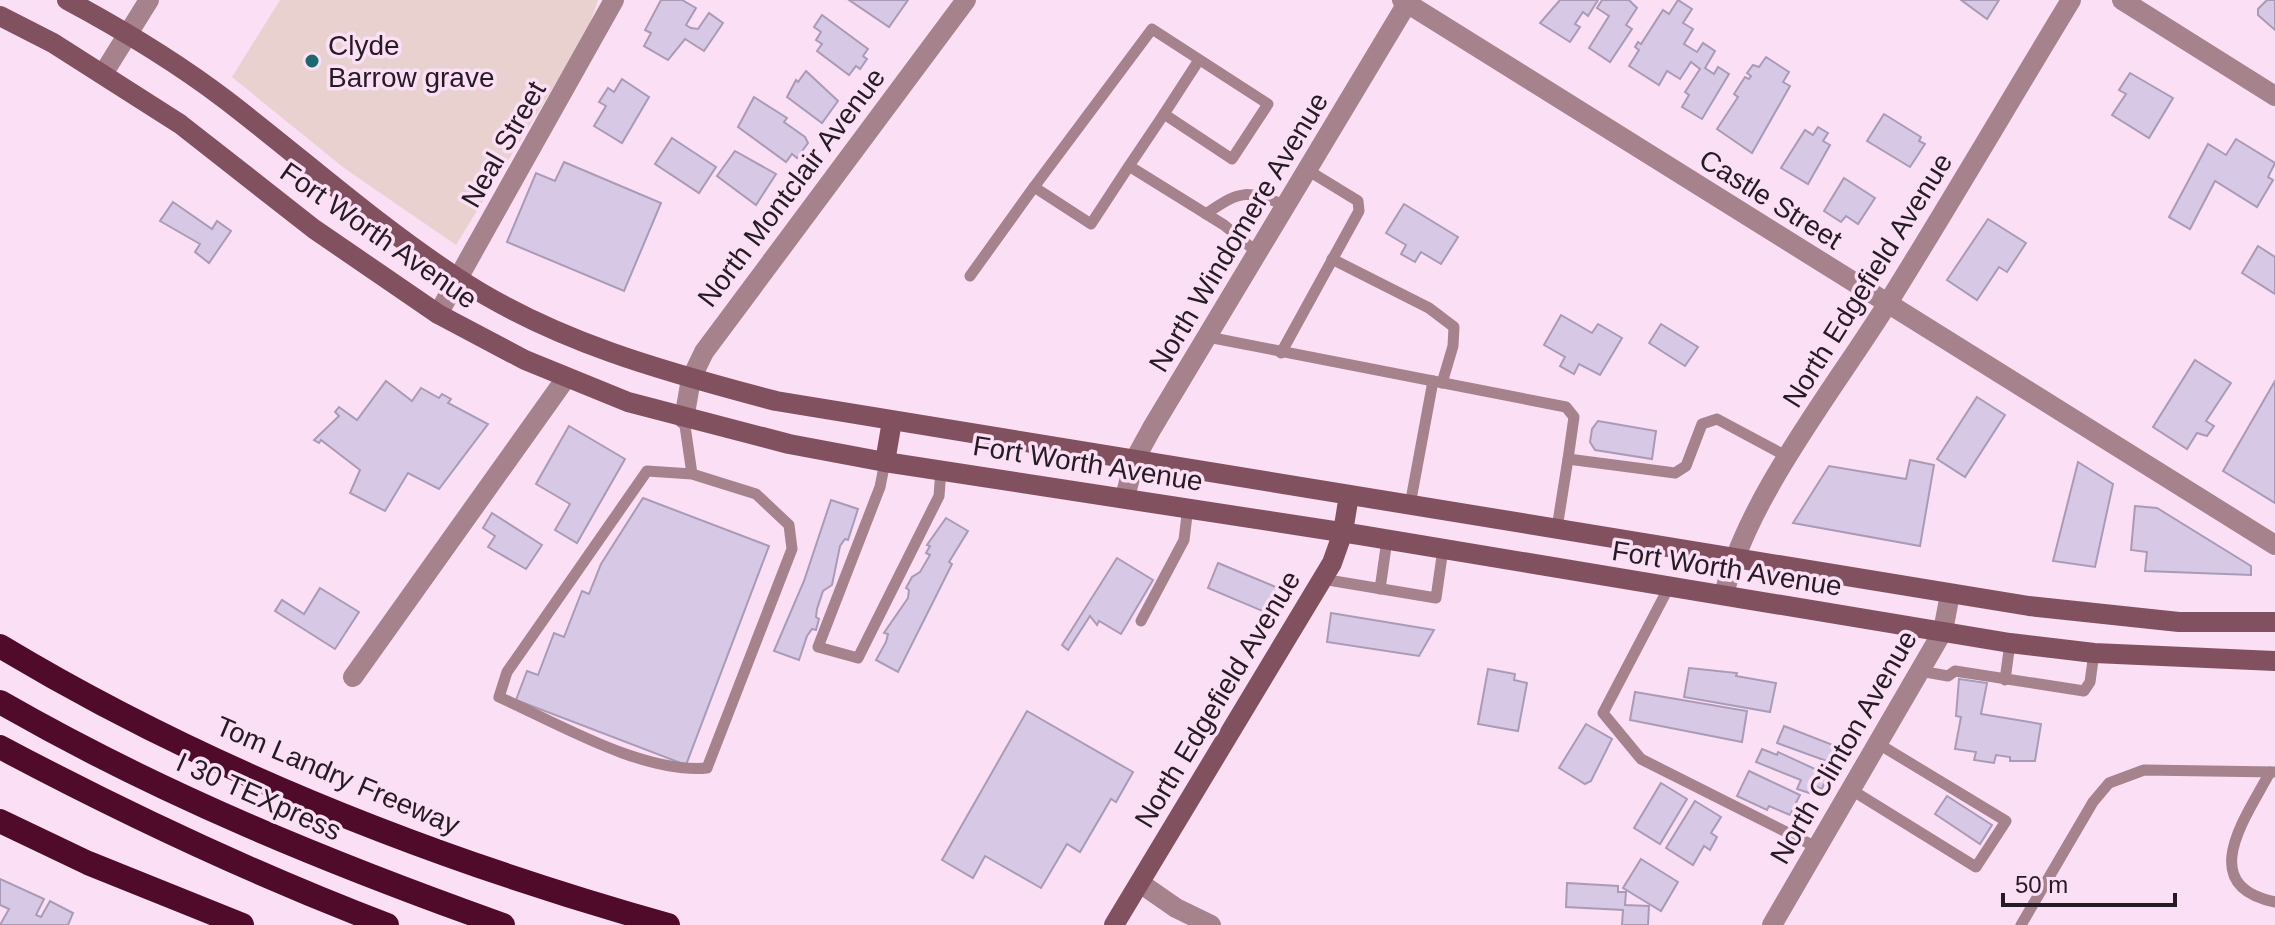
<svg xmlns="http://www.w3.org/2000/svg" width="2275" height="925" font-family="Arial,sans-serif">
	<rect width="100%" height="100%" fill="#fbdff5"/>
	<polygon fill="#e8d1cf" points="280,0 598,0 586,34 456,245 344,168 232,77"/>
	<g fill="#d7c9e5" stroke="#a99bb6" stroke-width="2">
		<polygon points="661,0 682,0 696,8 686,25 691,28 698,29 709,13 723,23 704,51 685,39 668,60 644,46 651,33 645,30"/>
		<polygon points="849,0 908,0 889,27"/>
		<polygon points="1560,0 1598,0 1588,16 1583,12 1575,24 1580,27 1570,42 1540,23"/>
		<polygon points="1602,0 1629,0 1637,8 1626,25 1632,29 1610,62 1589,48 1609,16 1597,8"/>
		<polygon points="1678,0 1692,9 1683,23 1693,29 1684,44 1697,52 1703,43 1715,51 1705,68 1714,74 1718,67 1729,74 1702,119 1682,107 1689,95 1685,92 1700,69 1691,62 1680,79 1667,71 1659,85 1629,66 1639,50 1635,47 1638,42 1641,44 1663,10 1669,14"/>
		<polygon points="1961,0 1999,0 1987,19"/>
		<polygon points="2267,0 2275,0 2275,30 2258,15 2258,9"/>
		<polygon points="822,15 868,49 863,56 867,59 860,69 856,66 849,75 817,51 822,44 816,40 821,32 814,27"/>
		<polygon points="1766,57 1789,72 1783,82 1790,86 1752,153 1717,129 1738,97 1734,94 1745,77 1749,79 1751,76 1747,73 1753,65 1759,67"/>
		<polygon points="806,71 838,101 822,123 787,97 796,80 798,82"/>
		<polygon points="2130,73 2173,98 2149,138 2112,115 2126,94 2119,90"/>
		<polygon points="622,79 649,97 622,143 594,126 606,106 599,102 608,88 614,92"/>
		<polygon points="754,97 787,118 784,122 805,137 808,143 797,158 792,154 786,162 738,127"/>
		<polygon points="1884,114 1921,137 1919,141 1925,144 1910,167 1867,141"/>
		<polygon points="1818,127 1828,133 1823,141 1830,145 1808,184 1781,168 1805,130 1813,135"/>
		<polygon points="672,138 716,167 699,193 655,164"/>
		<polygon points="2236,139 2275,163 2268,177 2273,180 2257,207 2215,181 2190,229 2169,217 2208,144 2226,155"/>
		<polygon points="735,151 776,174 756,205 717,176"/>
		<polygon points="564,162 661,203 624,291 507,242 536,173 555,181"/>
		<polygon points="1844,178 1875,198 1858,224 1846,216 1841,222 1824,211"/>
		<polygon points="173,202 212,229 217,221 231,231 209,263 195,252 200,244 160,221"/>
		<polygon points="1404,204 1458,237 1441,264 1421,252 1415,262 1401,254 1406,245 1386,233"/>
		<polygon points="1988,219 2026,243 2007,272 1999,267 1977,300 1947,280"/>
		<polygon points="2258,246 2275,257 2275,294 2242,273"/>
		<polygon points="1561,315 1592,333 1598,324 1622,338 1600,375 1579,364 1574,374 1560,366 1565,357 1544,345"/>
		<polygon points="1661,324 1698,347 1685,366 1649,343"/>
		<polygon points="2195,360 2231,383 2206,421 2214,426 2207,436 2197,433 2187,449 2153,427"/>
		<polygon points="386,381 412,401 421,388 439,398 442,394 451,399 448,403 488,424 439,489 408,473 385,511 350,493 360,470 321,440 319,443 314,440 339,416 335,412 339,407 357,420"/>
		<polygon points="2275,381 2275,503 2223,471"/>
		<polygon points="1977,397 2005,415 1965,477 1937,459"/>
		<polygon points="1598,421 1656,431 1652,459 1595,450 1590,442 1592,429"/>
		<polygon points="569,426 625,459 577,543 555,530 570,504 536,484"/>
		<polygon points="1910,460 1934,465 1920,546 1793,523 1829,466 1906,479"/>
		<polygon points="2078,462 2113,484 2095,567 2053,561"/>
		<polygon points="643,498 769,546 686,765 516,700 527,671 538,675 554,633 564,637 582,591 589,594 601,564"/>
		<polygon points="831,500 858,509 848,540 845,539 840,546 832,585 823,591 817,609 816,617 819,619 816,630 812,629 807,636 799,660 774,651 804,581"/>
		<polygon points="2135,506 2157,508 2251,566 2251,575 2145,571 2147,552 2131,550"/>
		<polygon points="492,513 542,545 526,569 488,547 495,536 483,528"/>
		<polygon points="946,518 968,531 949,562 952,564 898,672 876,660 886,642 888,634 884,633 908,598 909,590 906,588 912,577 920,572 930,555 926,553 930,546 927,545"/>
		<polygon points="1117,558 1153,580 1121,634 1099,621 1097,625 1090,616 1068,650 1062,645"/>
		<polygon points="1218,563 1283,590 1272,615 1208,588"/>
		<polygon points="320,588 359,612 335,649 275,611 282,600 304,614"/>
		<polygon points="1331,613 1434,630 1419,656 1327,642"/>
		<polygon points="1689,668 1737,673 1736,676 1776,683 1770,712 1684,697"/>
		<polygon points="1488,669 1515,674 1514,680 1527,683 1518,731 1478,724"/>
		<polygon points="1959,679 1987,683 1981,714 2041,724 2035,761 2010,761 2010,757 1996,755 1994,763 1974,760 1976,752 1955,749 1961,717 1956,716"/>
		<polygon points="1635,692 1747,711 1742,742 1630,720"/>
		<polygon points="1027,711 1133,772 1116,802 1111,799 1080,852 1067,844 1041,888 985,856 973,878 942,860"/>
		<polygon points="1586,724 1612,739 1591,781 1585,784 1559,768"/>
		<polygon points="1784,726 1838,747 1832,763 1777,743"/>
		<polygon points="1762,749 1777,755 1778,752 1828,775 1822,789 1813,785 1809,793 1797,789 1801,780 1756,762"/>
		<polygon points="1749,771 1800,795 1790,815 1769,806 1767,810 1737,796"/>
		<polygon points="1661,783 1687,799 1660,844 1634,828"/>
		<polygon points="1947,796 1992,825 1980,844 1935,814"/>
		<polygon points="1695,801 1721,817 1711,833 1717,837 1710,850 1704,846 1693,865 1666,848"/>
		<polygon points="1641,859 1678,882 1661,911 1623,888"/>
		<polygon points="0,879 44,899 36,915 41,917 50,901 73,913 68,925 0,925 9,909 0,905"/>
		<polygon points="1567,883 1618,886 1618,892 1626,892 1625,905 1649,906 1648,925 1622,925 1623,910 1566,907"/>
	</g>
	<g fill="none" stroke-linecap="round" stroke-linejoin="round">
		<g stroke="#a5828c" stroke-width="11">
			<polyline points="1164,114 1199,60"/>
			<polyline points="1129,166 1164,114 1232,159 1268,104 1152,29 1034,187 1091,224 1129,166 1224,225 1258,253"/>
			<path d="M1206,214C1242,189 1247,190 1287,206"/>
			<polyline points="1332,259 1429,308 1454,327 1453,346 1442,383"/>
			<polyline points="970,276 1034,187"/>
			<polyline points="1208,337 1566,407 1574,417 1568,459 1675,473 1686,466 1702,424 1717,419 1788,457"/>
			<polyline points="1281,353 1359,211 1358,201 1309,171"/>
			<path d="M684,419L692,474L647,471L507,672L499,697C557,723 643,774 707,768L792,549L789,525L756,494L692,474"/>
			<polyline points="885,462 880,487 818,647 858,658 939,496 941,469"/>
			<polyline points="1410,505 1433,381"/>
			<polyline points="1557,528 1568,459"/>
			<polyline points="1322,579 1436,598 1443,549"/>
			<polyline points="1670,585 1603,713 1641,759 1816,847"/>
			<polyline points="1380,589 1387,540"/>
			<polyline points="1141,621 1184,540 1188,507"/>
			<polyline points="1920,671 1948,676 1955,671 2084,691 2090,682 2094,653"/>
			<polyline points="2005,680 2010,643"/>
			<path d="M2270,772C2247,816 2194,885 2275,902"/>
			<polyline points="1850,789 1976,867 2006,821 1877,743"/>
			<polyline points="2021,925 2093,802 2109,783 2144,770 2275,772"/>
		</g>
		<g stroke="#a5828c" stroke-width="20">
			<polyline points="1402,0 2275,545"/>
			<polyline points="2122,0 2275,96"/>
			<polyline points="103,74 149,0"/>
			<polyline points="438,314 614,0"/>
			<polyline points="684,419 691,379 704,352 966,0"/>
			<polyline points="1125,497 1135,459 1152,428 1409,0"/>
			<path d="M1724,595C1745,501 1834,389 1886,306C1949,205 2009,102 2071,0"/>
			<polyline points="353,677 566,378"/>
			<polyline points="1140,883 1176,908 1211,925"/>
			<polyline points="1772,925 1943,631 1950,594"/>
		</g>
		<g stroke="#825160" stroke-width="20">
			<path d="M67,0C123,30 176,62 226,100C303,159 375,224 456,277C552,341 665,372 776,401L2029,606L2179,622H2275"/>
			<polyline points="0,16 53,43 180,124 314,229 438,314 525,360 628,402 789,444 885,462 1360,535 2010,643 2094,653 2275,661"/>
			<polyline points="885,462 892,421"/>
			<polyline points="1114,925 1332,563 1343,532 1349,495"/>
		</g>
		<g stroke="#4f0b29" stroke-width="24">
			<path d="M0,646C206,770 437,860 668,925"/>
			<path d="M0,702C160,794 329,863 503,925"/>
			<path d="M0,747C126,814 254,874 387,925"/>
			<polyline points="0,821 88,863 242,925"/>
		</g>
	</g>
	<circle fill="#1c6870" stroke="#fbdff5" stroke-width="3" cx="312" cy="61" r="8"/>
	<g text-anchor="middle" stroke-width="7" stroke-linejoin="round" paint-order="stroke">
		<g font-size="28" fill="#251b23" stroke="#fbdff5" text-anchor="start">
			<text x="328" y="55">Clyde<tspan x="328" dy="32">Barrow grave</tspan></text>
		</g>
		<g font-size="28" fill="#251b23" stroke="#fbdff5">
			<text transform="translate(503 144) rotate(-60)" y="10">Neal Street</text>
			<text transform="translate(791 187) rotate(-53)" y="10">North Montclair Avenue</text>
			<text transform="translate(1771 199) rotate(32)" y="10">Castle Street</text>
			<text transform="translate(1238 232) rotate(-59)" y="10">North Windomere Avenue</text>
			<text transform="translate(379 235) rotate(35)" y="10">Fort Worth Avenue</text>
			<text transform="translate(1867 280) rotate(-58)" y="10">North Edgefield Avenue</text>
			<text transform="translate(1088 463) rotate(9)" y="10">Fort Worth Avenue</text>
			<text transform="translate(1727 568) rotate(9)" y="10">Fort Worth Avenue</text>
			<text transform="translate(1217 699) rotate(-59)" y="10">North Edgefield Avenue</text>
			<text transform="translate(1843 747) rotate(-60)" y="10">North Clinton Avenue</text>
			<text transform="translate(338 775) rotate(23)" y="10">Tom Landry Freeway</text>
			<text transform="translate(259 796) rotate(24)" y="10">I 30 TEXpress</text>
		</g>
	</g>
	<path d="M2003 893v12h172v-12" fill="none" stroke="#251b23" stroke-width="4"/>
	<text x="2015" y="893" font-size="24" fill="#251b23" stroke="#fbdff5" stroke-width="6" paint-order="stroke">50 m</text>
</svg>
